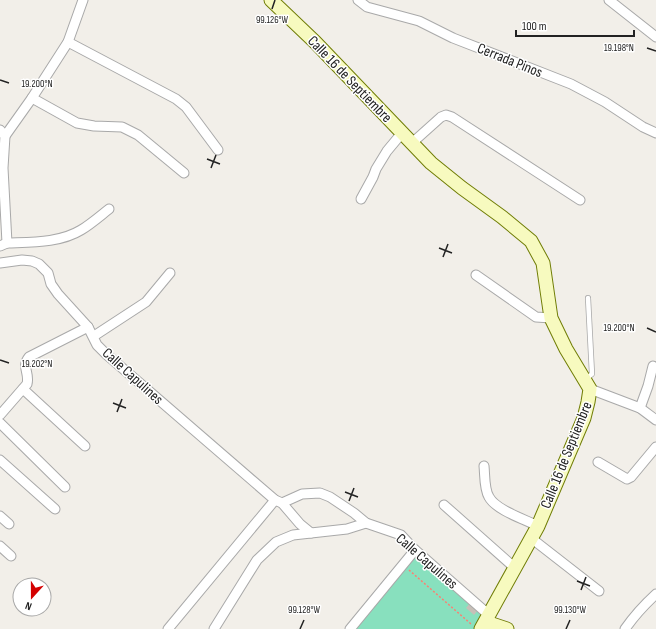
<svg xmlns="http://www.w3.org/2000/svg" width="656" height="629" font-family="'Sofia Sans Condensed',sans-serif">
	<rect width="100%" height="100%" fill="#f2efe9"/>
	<polygon fill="#88e0be" points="414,558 418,558 481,613 478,623 474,629 353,629"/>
	<polygon fill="#c7bfb8" points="470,603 478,610 474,615 466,608"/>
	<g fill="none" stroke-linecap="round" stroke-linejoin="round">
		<defs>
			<polyline id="lane" points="586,379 592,374 588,298"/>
			<g id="street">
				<polyline points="358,0 367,7 419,21 453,38 571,84 605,102 643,127 656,133"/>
				<polyline points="609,0 656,37"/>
				<polyline points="68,42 176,99 186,107 218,150"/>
				<polyline points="32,98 77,123 94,126 122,127 138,135 184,173"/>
				<polyline points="0,130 5,136 3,168 7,243 0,246"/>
				<polyline points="5,136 32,98 68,42 83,0"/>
				<polyline points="412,143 441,117 446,115 452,117 580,200"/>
				<polyline points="361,199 373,177 376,169 387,151 402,133"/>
				<path d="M7,243C31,242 60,243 81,230C91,224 100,216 109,209"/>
				<polyline points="0,263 22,260 32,261 39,264 48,273 51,284 58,294 88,327 97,345 106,354 275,500 282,503 302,494 320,493 330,497 354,513 366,523 401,535 415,550 489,615"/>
				<polyline points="476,275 536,317 551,318"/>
				<polyline points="94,336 146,302 170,273"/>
				<polyline points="23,389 85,446"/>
				<polyline points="590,389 640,408 656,420"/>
				<polyline points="640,408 648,386 653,366"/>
				<path d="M0,415L27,384C30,373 21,367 29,357L88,327"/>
				<polyline points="0,423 65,487"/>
				<polyline points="0,460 55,509"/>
				<polyline points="598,462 627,479 631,477 656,447"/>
				<path d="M484,466C485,475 484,489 489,497C496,510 524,519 538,526"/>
				<polyline points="282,503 300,524 311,533 347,529 366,523"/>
				<polyline points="444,505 515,568"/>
				<polyline points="0,516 9,524"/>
				<polyline points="531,538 599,591"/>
				<polyline points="0,546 11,556"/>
				<polyline points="168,629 275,500"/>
				<polyline points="214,629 257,560 276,542 293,535 311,533"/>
				<polyline points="350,629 415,550"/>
				<path d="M625,629C634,616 644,605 656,594"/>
			</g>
			<g id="secondary">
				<polyline points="271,0 315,42 431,163 462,188 502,217 531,241 543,263 551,318 566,349 590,389 588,402 584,418 538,526 481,629"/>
				<polyline points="486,622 507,629"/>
			</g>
		</defs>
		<use href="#lane" stroke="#a9a9a9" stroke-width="6"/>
		<use href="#street" stroke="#a9a9a9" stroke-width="11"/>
		<use href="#secondary" stroke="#707d05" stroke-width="15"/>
		<polyline stroke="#fa8072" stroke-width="1.5" stroke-dasharray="2 2" stroke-linecap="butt" points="409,570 471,624"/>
		<use href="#lane" stroke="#fff" stroke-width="4.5"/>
		<use href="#street" stroke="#fff" stroke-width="9"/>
		<use href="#secondary" stroke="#f7fabf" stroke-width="13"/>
	</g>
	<path fill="none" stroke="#222" stroke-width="1.5" d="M272,9L275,0M647,48L656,51M0,80L9,83M207,159L220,164M211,168L216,155M439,248L452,253M443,257L448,244M647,328L656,332M0,360L9,363M113,403L126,408M117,412L122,399M345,492L358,497M349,501L354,488M577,581L590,586M581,590L586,577M300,629L304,620M566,629L570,620"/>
	<g text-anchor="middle" stroke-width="3" stroke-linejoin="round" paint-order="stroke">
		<g font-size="15" fill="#222" stroke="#fff">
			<text transform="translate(510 60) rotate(22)" y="5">Cerrada Pinos</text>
			<text transform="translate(350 79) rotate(46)" y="5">Calle 16 de Septiembre</text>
			<text transform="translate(133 376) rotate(42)" y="5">Calle Capulines</text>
			<text transform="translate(566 455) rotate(-68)" y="5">Calle 16 de Septiembre</text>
			<text transform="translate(427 561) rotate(41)" y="5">Calle Capulines</text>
		</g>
	</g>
	<g font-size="10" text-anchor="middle" fill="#222" stroke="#fff" stroke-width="3" stroke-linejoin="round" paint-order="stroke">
		<text x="272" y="23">99.126°W</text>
		<text x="619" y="51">19.198°N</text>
		<text x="37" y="87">19.200°N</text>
		<text x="619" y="331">19.200°N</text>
		<text x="37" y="367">19.202°N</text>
		<text x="304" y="613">99.128°W</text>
		<text x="570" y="613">99.130°W</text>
	</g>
	<g transform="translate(32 597) rotate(201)"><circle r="19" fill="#ffffff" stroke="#a7a7a7"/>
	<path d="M0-3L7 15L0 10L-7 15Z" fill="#d40000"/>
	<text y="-6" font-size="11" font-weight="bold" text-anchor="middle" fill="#222222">N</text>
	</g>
	<path d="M516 30v6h118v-6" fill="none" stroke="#222222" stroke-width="2"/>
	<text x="522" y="30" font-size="12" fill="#222222" stroke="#ffffff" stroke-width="3" paint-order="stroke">100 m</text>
</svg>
